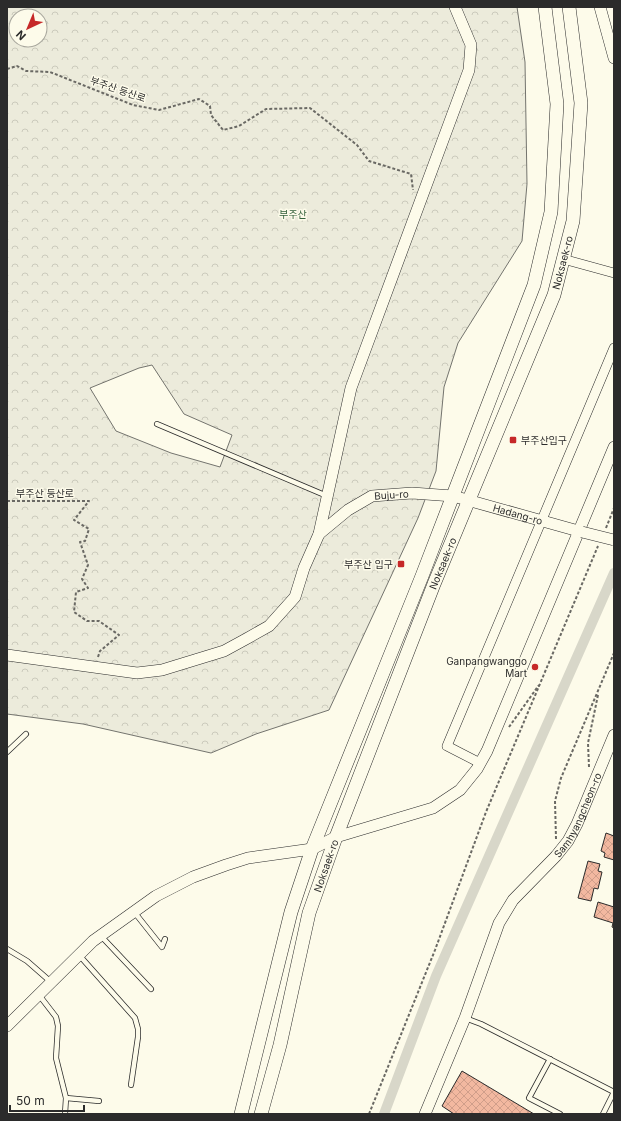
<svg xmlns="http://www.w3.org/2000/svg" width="621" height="1121" font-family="Inter,'Noto Sans KR',sans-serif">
	<defs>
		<pattern id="forest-crowns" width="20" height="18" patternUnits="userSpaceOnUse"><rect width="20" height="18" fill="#ecebdb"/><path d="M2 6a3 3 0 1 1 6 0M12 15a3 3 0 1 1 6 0" fill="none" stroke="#cbcabc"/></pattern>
		<pattern id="building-cross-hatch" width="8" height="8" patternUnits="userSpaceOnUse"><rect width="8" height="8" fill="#f2b8a0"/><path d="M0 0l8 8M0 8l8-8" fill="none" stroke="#d09e8a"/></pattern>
	</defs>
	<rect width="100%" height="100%" fill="#fdfbea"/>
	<path fill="url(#forest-crowns)" stroke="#74746e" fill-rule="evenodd" d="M7,7H517L525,62L527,184L522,241L458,343L444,387L436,471L418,518L329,710L256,734L211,753L83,724L7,714ZM16,16H40V40H16ZM152,365L184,414L232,435L220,467L171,453L116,431L90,388L139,368Z"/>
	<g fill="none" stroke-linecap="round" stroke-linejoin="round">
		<polyline stroke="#d8d7c9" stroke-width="10" points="384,1114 436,976 614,573"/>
	</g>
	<g fill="url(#building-cross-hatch)" stroke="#2b2b2b">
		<polygon points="606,833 614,836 614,860 604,857 605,853 601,851"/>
		<polygon points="588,861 600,864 598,871 602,872 598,889 594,888 591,901 578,898"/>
		<polygon points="598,902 614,907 614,928 612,927 613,923 594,917"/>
		<polygon points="462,1071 534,1114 454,1114 442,1106"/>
	</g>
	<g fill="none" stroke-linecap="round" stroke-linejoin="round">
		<defs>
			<g id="service">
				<polyline points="157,424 327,496"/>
				<polyline points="7,752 26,734"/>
				<polyline points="135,913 162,947 165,939"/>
				<polyline points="100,935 151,989"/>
				<polyline points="7,949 27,961 51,982"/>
				<polyline points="79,955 135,1018 138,1029 138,1037 131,1085"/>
				<polyline points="39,995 56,1017 58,1026 56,1058 66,1098 65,1114"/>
				<polyline points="465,1018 481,1024 614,1092"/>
				<polyline points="550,1059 529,1098 560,1114"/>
				<polyline points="66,1098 99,1101"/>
				<polyline points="603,1114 614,1092"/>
			</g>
			<g id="minor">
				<polyline points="563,259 614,273"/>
				<polyline points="480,763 447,746 614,348"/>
			</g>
			<g id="tertiary">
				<polyline points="600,7 614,58"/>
				<path id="s1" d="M319,534L348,510L372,496L412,493L453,496L582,532"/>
				<polyline points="7,655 137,673 162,670 224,651 246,639 269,626 295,597 304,568 319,534 351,388 469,70 471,45 455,7"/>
				<polyline points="7,1026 93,941 156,896 193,877 226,865 248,858 312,849 336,837 433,808 460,790 477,769 487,751 614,447"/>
				<path id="s2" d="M425,1114L465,1018L499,923L513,900L556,856L568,841L577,824L614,735"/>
			</g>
			<g id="secondary">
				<polyline points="241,1114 291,912 312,849 422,576 534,285 551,212 557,104 545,7"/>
				<path id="s3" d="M261,1114L280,1045L309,913L336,837L434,584L554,295L573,221L581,103L569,7"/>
			</g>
		</defs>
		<use href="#service" stroke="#2b2b2b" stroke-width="6"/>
		<use href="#minor" stroke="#2b2b2b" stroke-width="10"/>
		<use href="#tertiary" stroke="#2b2b2b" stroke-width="12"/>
		<use href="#secondary" stroke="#2b2b2b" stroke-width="14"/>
		<g stroke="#6a6964" stroke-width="2" stroke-dasharray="3 2" stroke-linecap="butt">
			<polyline points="7,69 17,66 26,71 50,72 133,105 159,110 199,99 210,106 211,115 223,130 239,126 266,109 310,108 357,145 369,161 411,174 413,190"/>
			<polyline points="7,501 89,501 74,520 89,529 85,541 80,542 88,565 82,579 88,588 76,592 74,612 87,621 99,621 119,635 100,651 98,657"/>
			<polyline points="606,528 614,508"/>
			<polyline points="509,727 539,685"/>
			<polyline points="589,767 588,743 598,695"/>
			<polyline points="556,839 555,801 561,778 614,653"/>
			<polyline points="369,1114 435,950 486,812 598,546"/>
		</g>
		<use href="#service" stroke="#fdfbea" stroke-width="4.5"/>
		<use href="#minor" stroke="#fdfbea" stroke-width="9"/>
		<use href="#tertiary" stroke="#fdfbea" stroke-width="11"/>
		<use href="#secondary" stroke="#fdfbea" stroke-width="13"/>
		<defs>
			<polyline id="tertiary-bridge" points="582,532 614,540"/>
		</defs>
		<use href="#tertiary-bridge" stroke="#2b2b2b" stroke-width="12" stroke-linecap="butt"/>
		<use href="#tertiary-bridge" stroke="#fdfbea" stroke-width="11"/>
	</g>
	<g fill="#c62828" stroke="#fdfbea" stroke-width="1.5">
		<rect x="509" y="436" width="8" height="8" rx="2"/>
		<rect x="397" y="560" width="8" height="8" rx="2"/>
		<circle cx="535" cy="667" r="4"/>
	</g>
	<g text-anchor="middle" stroke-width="3" stroke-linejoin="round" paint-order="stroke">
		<g font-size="10" fill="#2b2b2b" stroke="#fdfbea">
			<text transform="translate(118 89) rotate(19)" y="4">부주산 등산로</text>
			<text dy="4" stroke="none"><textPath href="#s3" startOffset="905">Noksaek-ro</textPath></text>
			<text x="45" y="497">부주산 등산로</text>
			<text dy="4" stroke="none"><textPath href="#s1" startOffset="85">Buju-ro</textPath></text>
			<text dy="4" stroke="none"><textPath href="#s1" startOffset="214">Hadang-ro</textPath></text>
			<text dy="4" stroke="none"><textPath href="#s3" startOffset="581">Noksaek-ro</textPath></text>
			<text dy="4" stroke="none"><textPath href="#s2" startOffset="340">Samhyangcheon-ro</textPath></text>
			<text dy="4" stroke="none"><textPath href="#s3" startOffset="257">Noksaek-ro</textPath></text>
		</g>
		<g font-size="10" fill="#34623c" stroke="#fdfbea">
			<text x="293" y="218">부주산</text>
		</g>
		<g font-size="10" fill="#2b2b2b" stroke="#fdfbea" text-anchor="end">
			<text x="521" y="444" text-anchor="start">부주산입구</text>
			<text x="393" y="568">부주산 입구</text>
			<text x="527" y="665">Ganpangwanggo<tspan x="527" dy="12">Mart</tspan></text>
		</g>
	</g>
	<rect width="621" height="1121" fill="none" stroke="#2b2b2b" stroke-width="16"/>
	<g transform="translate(28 28) rotate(224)"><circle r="19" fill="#fdfbea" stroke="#a9a89e"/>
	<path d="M0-3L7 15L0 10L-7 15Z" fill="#c62828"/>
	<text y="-6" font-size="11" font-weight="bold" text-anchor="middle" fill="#2b2b2b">N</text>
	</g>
	<path d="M10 1105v6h74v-6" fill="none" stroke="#2b2b2b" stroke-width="2"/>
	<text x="16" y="1105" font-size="12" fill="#2b2b2b" stroke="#fdfbea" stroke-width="3" paint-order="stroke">50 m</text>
</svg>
